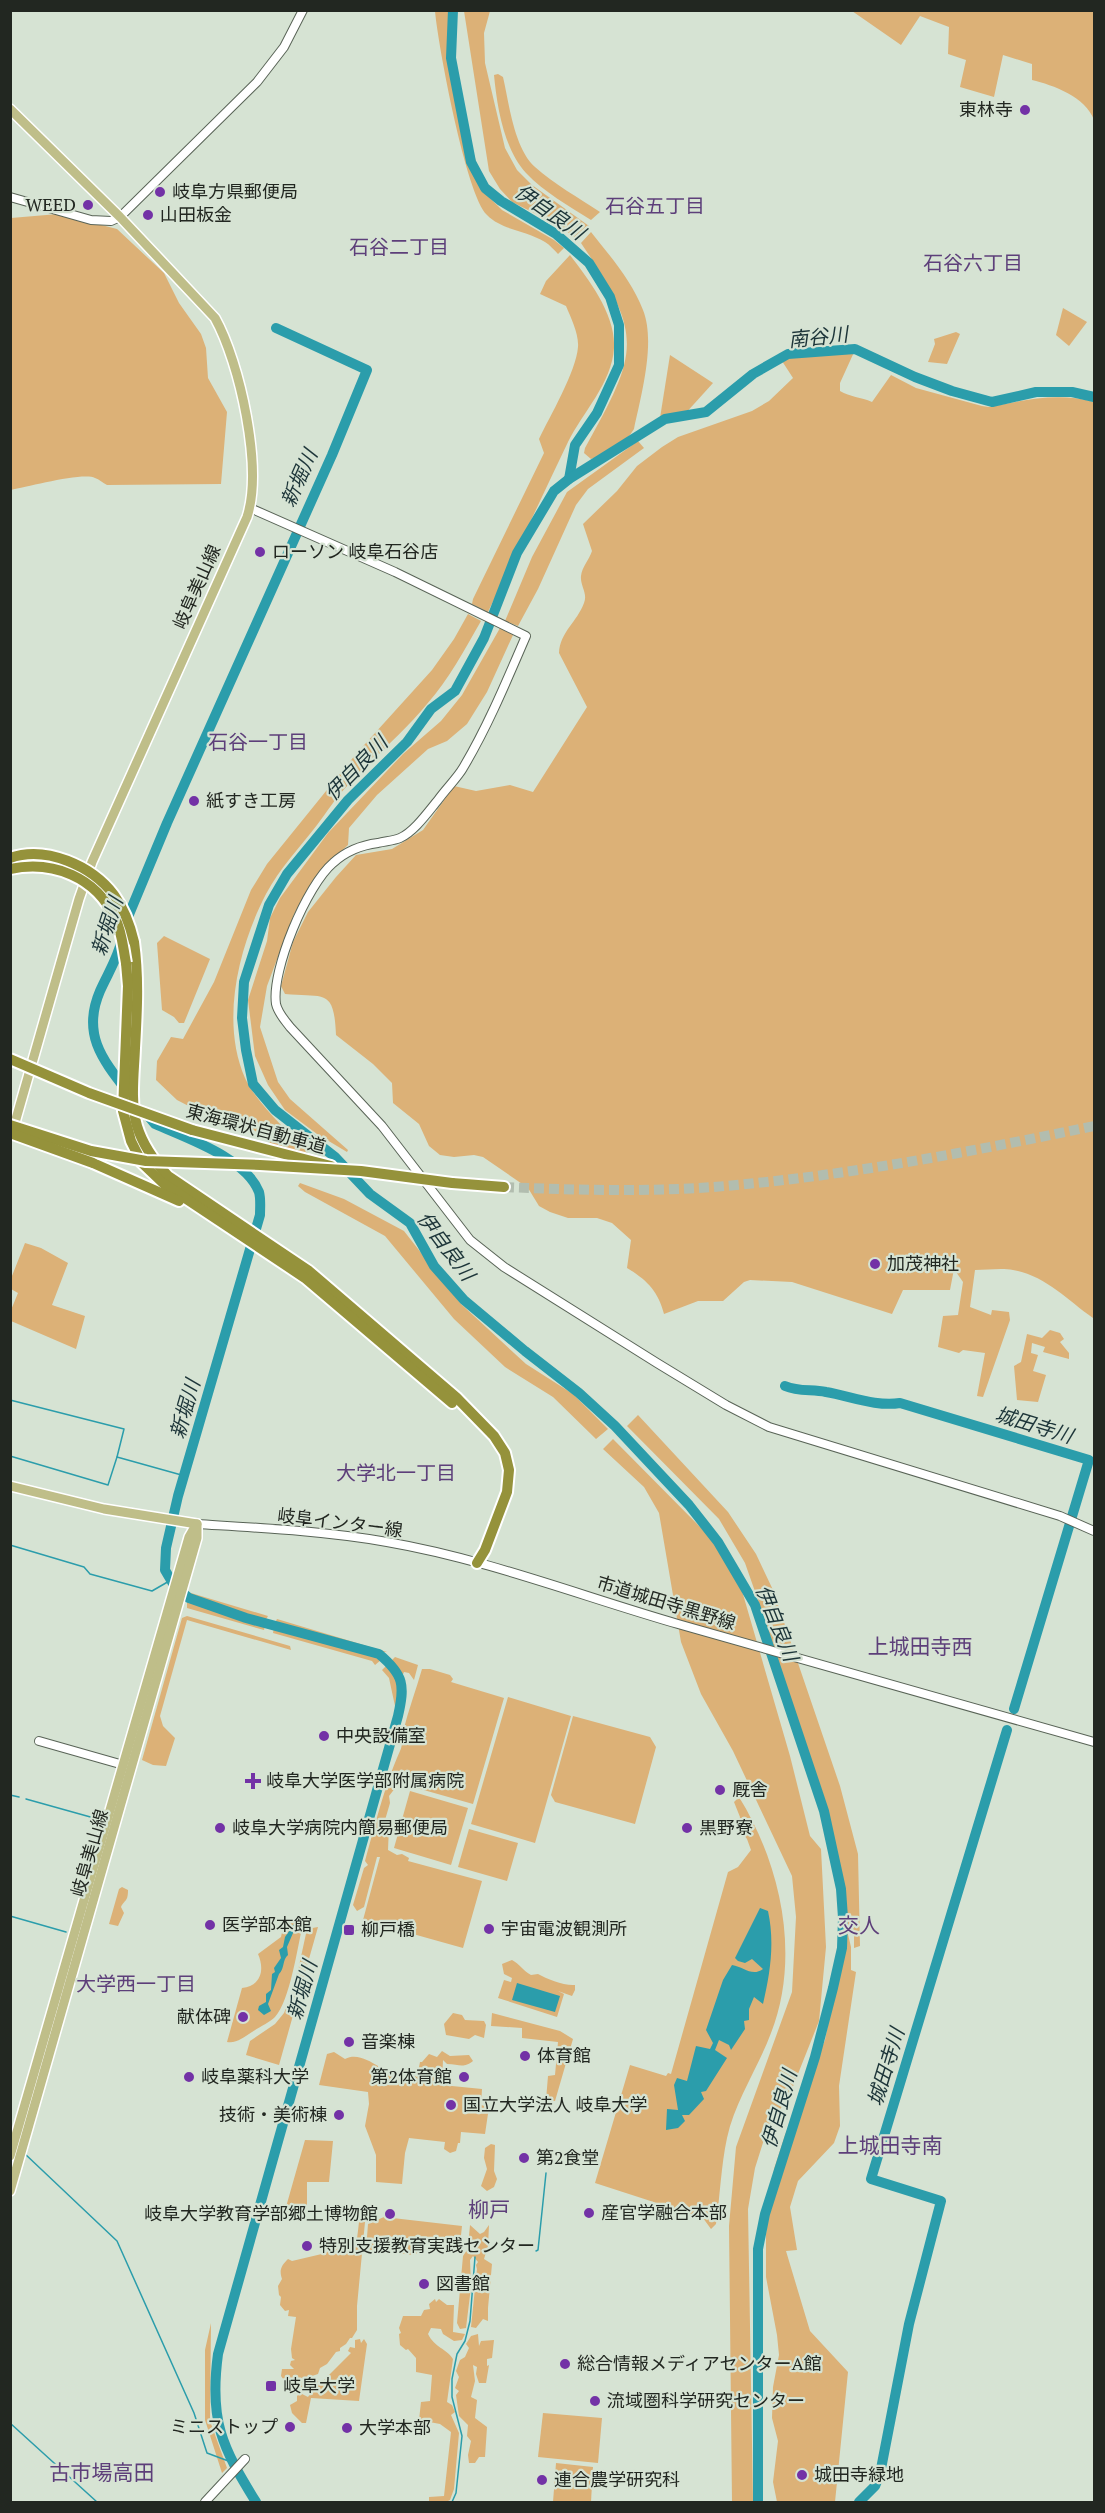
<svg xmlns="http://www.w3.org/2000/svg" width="1105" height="2513" font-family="'PT Serif','Noto Sans JP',serif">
	<rect width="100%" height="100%" fill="#d6e3d3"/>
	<g fill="#dcb177">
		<path d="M435,11H450L458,100L480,175L489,197L502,210L554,240L564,248L558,254C554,250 550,245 545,242C526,230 503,231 487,215C466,195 438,45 435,11Z"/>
		<polygon points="464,11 490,11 484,33 485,63 505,148 517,170 532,185 589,226 577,239 558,225 512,202 500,189 489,171"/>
		<path d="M852,11H1094V120C1086,97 1053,85 1032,80V64L1003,55L994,97L960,87L966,60L948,54L949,27L920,16L901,45Z"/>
		<path d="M498,74L503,77C509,103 514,148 535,167C554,184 579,198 600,212L591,220C569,206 544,192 526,173C504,149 497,107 494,75Z"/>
		<path d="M58,214L117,229L164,273L179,303L201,334L206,348L208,378L227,412L221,484L107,485C103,483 99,479 95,478C83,472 27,487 11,490V218Z"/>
		<path d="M591,232C610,256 632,281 643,310C656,342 641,396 634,429C625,444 607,454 591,459L584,453L585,448C638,352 645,337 581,243Z"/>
		<path d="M570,255C589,280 616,315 614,348C612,383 583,412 568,442C541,498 515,555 488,612L472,604L473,599L544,453L539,439C550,416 576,372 578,347C579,334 571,318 566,306L540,294L546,281Z"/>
		<polygon points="1063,308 1087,322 1069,346 1056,335"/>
		<polygon points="956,332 960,334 947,364 928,362 935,344 934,339"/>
		<path d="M855,350L840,383V391C850,397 861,397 872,402L891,375L916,388L982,406L989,407C1025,400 1058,392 1094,402V1323L1093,1318C1067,1300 1046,1276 1013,1270C1002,1268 987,1270 975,1270L970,1307L991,1315L992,1310L1009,1312L1010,1320L983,1397L977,1396L985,1353L963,1350L959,1353L938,1347L943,1316L958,1315L963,1282L954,1269L950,1290H903L892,1314L792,1282L750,1280L744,1282L723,1301H698L664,1314C658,1291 647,1280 627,1268L631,1240L612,1223L597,1218H568L550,1212L539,1206L528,1188L483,1157L474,1155L454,1157L440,1155L429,1146L419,1124L393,1103L392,1083L373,1064L336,1035C334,987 324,998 285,994L281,986L293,942L308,912L336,877L356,855L392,849L423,830L454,786L476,791L510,785L533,792L587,707L559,653C560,632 577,622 584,603C588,593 580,586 581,576C582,567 589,560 592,551L583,524L617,491L637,466L662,447L678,437L752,411L769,401L793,378L782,361L788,357Z"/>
		<polygon points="670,355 713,383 684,415 660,418"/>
		<polygon points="638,441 644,448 588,489 576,505 538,589 518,626 505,621 532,557 567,492"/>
		<path d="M468,614L481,621C465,649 449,679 427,704C403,733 373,758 348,785C336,797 327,812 317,825C300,847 280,868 266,894C239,946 220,1021 245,1078C257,1104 289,1132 309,1154L274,1146L240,1119L233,1129L177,1100L156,1080L157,1061L171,1037L183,1039L214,982L251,890L267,864L356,754L432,670L454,639Z"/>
		<polygon points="500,628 513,635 487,692 467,724 447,741 428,749 377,795 349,828 348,845 326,865 308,888 294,914 267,986 260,1027 278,1082 290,1099 348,1150 347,1152 317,1134 285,1110 268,1085 255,1056 248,1000 267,941 270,918 280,898 328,833 403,754 441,721 462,695"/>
		<polygon points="164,936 210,959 184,1023 179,1023 174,1017 162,1010 157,943"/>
		<polygon points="300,1183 344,1199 404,1231 461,1304 526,1364 573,1394 608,1429 596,1439 553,1397 505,1367 454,1319 385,1236 305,1192 298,1186"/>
		<polygon points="25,1243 41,1248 68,1263 52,1305 85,1316 76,1349 11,1321 11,1310 18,1293 11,1289 10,1281"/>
		<polygon points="1050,1330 1060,1333 1064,1339 1060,1342 1069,1353 1069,1359 1043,1352 1045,1347 1032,1343 1031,1353 1038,1355 1033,1371 1046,1375 1038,1402 1017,1400 1014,1366 1021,1362 1027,1334 1042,1338"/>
		<polygon points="638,1415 728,1512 756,1554 773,1590 840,1786 858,1854 860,1946 854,1948 854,1932 846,1925 844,1889 837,1850 765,1620 745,1563 719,1519 627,1426"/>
		<polygon points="613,1439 709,1536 740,1584 790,1756 810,1836 821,1849 826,1947 819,2021 790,2094 767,2130 755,2168 748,2209 753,2502 732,2502 729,2226 736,2147 792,1992 796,1917 792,1876 733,1751 701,1694 681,1642 659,1513 644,1487 603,1449"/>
		<polygon points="191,1593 268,1616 265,1621 189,1597"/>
		<polygon points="187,1599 189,1600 265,1626 264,1630 187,1608"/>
		<polygon points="187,1616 290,1646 291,1650 187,1620 160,1716 163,1726 175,1738 166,1766 153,1765 142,1760 182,1618"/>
		<polygon points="277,1619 387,1652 378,1652 275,1623"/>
		<polygon points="274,1627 378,1656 381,1660 375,1665 372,1661 273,1633"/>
		<polygon points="395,1657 418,1665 414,1680 409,1673 404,1672 398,1685 400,1705 395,1706 389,1678 382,1670"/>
		<path d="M422,1669H430L450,1675L453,1679L451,1682L504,1698L473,1804L399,1783L389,1796L390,1803L383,1827L389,1826L388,1850L397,1855L402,1854L409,1858L408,1861L482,1881L463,1948L363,1920L380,1857H377L364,1907L357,1911L353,1905L364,1868L368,1865L365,1861C375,1825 385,1784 400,1751C403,1745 402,1738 403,1732C408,1711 416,1690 422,1669Z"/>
		<polygon points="508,1697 571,1716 535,1843 471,1824"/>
		<polygon points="573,1716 650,1737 656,1747 635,1824 555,1802 551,1795"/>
		<polygon points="410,1791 468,1808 451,1865 394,1848"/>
		<path d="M739,1797C781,1865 801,1956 771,2033C758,2068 735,2101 727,2138C721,2166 720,2196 716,2224L711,2229L703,2218L595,2183L630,2065L666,2076L668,2073L671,2074L728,1872L738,1867L751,1850L747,1839L738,1827L740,1817L734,1802Z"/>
		<polygon points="469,1829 518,1843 507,1881 458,1867"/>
		<path d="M122,1887L128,1890C128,1902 125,1899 121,1907L124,1913L118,1926L109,1924L119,1889Z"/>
		<path d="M285,1919L303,1923C298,1945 290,2001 275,2017C269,2023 259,2027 252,2032C244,2037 236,2044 227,2042L242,1988C261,1986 265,1970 258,1954L281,1937Z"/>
		<polygon points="318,1927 279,2065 246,2055 250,2041 275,2024 284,2013 294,1989 307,1929"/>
		<polygon points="847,1930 851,1947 851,1970 856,1972 839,2086 840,2126 834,2143 798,2181 790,2207 797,2250 786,2251 810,2331 848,2372 835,2502 777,2502 773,2482 778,2441 772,2418 773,2387 779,2355 777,2335 766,2277 766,2234 774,2169 785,2135 825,2040"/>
		<path d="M512,1960C520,1964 523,1971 531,1975L538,1974C547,1979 564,1986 575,1985V1990L572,1996L558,1991L564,1994L557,2017L498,1998L504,1980L511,1982L512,1978L504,1974L502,1964Z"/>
		<polygon points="453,2013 462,2015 465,2020 484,2021 486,2025 484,2038 475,2035 469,2039 446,2035 444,2024"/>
		<polygon points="492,2013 560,2031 573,2039 555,2101 546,2100 548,2076 555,2075 558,2042 522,2038 522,2028 491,2026"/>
		<path d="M442,2051L450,2056L469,2055L473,2061C463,2069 459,2064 447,2064L443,2060L442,2085L482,2089L481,2105L489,2107L485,2134L461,2132L460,2143H458L456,2151L450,2153L444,2149L445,2142L409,2138L405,2153L402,2184L376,2182V2155L365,2126L369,2104L368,2092L319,2085L327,2054L334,2052L345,2059C357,2053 369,2061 378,2066V2071L384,2075L389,2071L395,2077L407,2075L409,2073L417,2077L420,2062H422L429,2054L437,2057Z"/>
		<polygon points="305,2140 333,2141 329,2182 307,2182 307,2220 290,2218 284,2214"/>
		<polygon points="491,2144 495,2145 494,2171 497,2179 494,2187 487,2191 481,2186 487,2169 484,2158 485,2148"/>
		<polygon points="384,2217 462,2226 460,2244 421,2239 417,2244 417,2253 414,2255 366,2250 368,2224"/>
		<path d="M359,2222H365L357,2306V2330L352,2338H350L346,2344L340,2348V2351L336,2352L327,2364L320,2368L318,2374L312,2376L313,2379L307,2382L308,2386L300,2388V2392L294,2394L281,2376L282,2369H294L290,2365L291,2361L295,2360L292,2358L291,2349L296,2317L288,2316L289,2310L285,2311L280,2305L281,2297L279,2295L278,2286L282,2279C279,2270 281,2266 288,2259L292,2261L326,2253L335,2243L350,2244L357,2239Z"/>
		<polygon points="470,2225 480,2234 484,2232 489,2225 488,2246 484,2259 492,2264 488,2308 488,2321 483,2319 476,2328 471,2327 477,2269 476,2265 478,2262 473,2256 470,2260 471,2287 466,2328 460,2329 457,2323 463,2256 467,2250 471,2250 468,2247"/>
		<path d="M435,2299L436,2302L439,2299L447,2305H454L453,2332L465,2334L462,2340L454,2341L443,2334L441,2329L431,2328L428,2334C435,2348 446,2348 453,2359L447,2402L452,2405L455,2412L451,2415L459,2433L454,2489L450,2500L446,2502H429V2497L444,2496L451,2432L440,2424L419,2420L421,2402L430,2401L432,2375L416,2372V2358L408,2349L406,2350L400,2345L399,2334L401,2333L399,2328L403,2316H421L424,2310L430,2309L429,2304Z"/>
		<polygon points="211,2323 210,2421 227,2468 222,2473 205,2420 205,2350"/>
		<polygon points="478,2334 479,2346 481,2341 494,2340 492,2358 487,2359 487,2366 489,2365 486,2383 479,2383 476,2374 477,2367 473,2365 475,2381 471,2397 477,2400 475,2418 487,2427 485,2457 479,2457 475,2463 469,2463 468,2455 471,2441 467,2436 468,2425 459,2416 456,2395 459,2391 455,2388 459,2377 456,2371 460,2360 465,2357 469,2348 466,2344 471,2336"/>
		<polygon points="360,2339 361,2343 364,2339 367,2344 359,2401 311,2398 306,2423 302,2423 292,2413 290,2405 297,2401 297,2396 300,2393 308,2397 312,2391 313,2382 315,2380 322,2382 351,2353 348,2351 350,2347 355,2348 355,2340"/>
		<polygon points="543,2413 602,2418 598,2463 538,2457"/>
		<polygon points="556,2463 593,2467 591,2502 553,2502"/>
	</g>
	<g fill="#2b9dab">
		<path d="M760,1908L768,1911C775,1943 770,1974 763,2004L754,1997L749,2009V2020L744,2021L745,2029L731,2050L729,2045L719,2040L715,2050L727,2058L706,2091L701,2092L704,2099L689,2115H682L685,2121L678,2128L666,2130L667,2109L678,2110L674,2085L677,2078L687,2081L696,2046L710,2049L713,2043L706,2030L723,1980L732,1965C744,1967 752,1977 763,1969L752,1959L745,1963L738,1961L735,1958Z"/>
		<path d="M294,1924L296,1926L287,1947L288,1955C282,1960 285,1968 279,1974L268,2004L271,2011L264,2015L258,2010L259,2006L266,2002V1994L271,1990L272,1974L275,1972L274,1968L281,1958L279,1950L283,1947L285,1937Z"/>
		<polygon points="517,1983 560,1996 555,2012 512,2000"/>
	</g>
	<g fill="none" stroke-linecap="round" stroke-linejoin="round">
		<g stroke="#2b9dab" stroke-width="1.5">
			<polyline points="10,1400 124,1429 117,1457"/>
			<polyline points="10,1456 108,1485 117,1457 185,1476"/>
			<polyline points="10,1545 84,1567 90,1574 152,1591 171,1580"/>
			<polyline points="10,1795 19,1797"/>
			<polyline points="26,1799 94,1818"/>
			<polyline points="10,1916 66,1932"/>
			<polyline points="24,2153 117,2241 194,2413 207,2453 231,2462"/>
			<polyline points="536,2251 538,2250 546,2173"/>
			<polyline points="10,2423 97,2502"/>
			<polyline points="452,2502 456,2493 462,2436 452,2397 452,2379 457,2354 465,2341 470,2321 475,2257"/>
		</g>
		<g stroke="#2b9dab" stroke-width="10">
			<polyline points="453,10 451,58 471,162 485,188 501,201 556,234 589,263 610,297 619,325 619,365 597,413 575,445 569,479"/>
			<polyline points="125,924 167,823 332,455 367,370 276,328"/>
			<path d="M122,939C118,958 108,973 100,991C82,1033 101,1058 127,1091"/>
			<path d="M145,1112L155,1124C186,1138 246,1158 259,1192C261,1199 260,1207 260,1215L178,1496L166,1548L165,1570L175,1587L189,1598L246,1618L379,1654C404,1675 405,1685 398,1716L218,2354C209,2421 222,2447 256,2502"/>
			<path d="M785,1386C799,1392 812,1389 826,1392C850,1396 876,1407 900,1403L1089,1460L1014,1709"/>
			<polyline points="758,2502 758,2249 765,2214 815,2057 833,1988 842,1948 843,1918 841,1889 824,1811 755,1605 718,1542 689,1505 615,1426 579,1393 525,1351 464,1300 434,1266 410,1223 370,1194 335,1157 275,1110 253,1084 246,1050 242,1018 244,982 269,905 287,874 348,800 407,742 431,709 455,691 484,638 517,553 554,491 569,479 665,419 706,412 753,374 788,354 855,349 915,377 952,391 992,402 1036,392 1072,392 1094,397"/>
			<polyline points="859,2502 875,2486 880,2474 909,2324 941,2201 871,2179 1007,1730"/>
		</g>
		<path stroke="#b2bdaf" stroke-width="10" stroke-dasharray="10 5" stroke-linecap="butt" d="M504,1187C574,1190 644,1192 713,1187C841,1177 969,1152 1094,1126"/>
		<defs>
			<g id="secondary">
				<polyline points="10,197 91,220 111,221 120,217 257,82 284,47 303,10"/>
				<path d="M250,508L395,572L526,636C507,680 488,726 463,768C458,777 445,790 438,800C428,812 414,832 400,838C393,841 385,841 378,843C362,845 345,852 333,863C307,885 271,970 276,1004C278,1013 284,1019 290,1027L382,1126L470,1240L504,1267L657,1363L726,1405L769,1427L1060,1516L1094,1531"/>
				<path d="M197,1524C260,1528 324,1531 387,1542C486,1559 581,1596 678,1624C817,1664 956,1702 1094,1742"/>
				<polyline points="39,1741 127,1766"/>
				<polyline points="205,2502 245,2459"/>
			</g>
			<g id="primary">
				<path d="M10,109L120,217L215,318C240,363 263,468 247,517L92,862L79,899L12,1133"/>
				<polyline points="10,1486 104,1509 197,1524"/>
				<polyline points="10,2156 189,1537 196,1525"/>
				<polyline points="10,2191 197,1538 197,1524"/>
			</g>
			<g id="highway">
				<path d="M134,942C139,978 137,1012 135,1048C134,1073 130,1102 137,1126C143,1146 154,1161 168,1176L309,1271L456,1397L494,1436L505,1453L509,1470L507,1492L485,1550L477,1563"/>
				<polyline points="126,963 128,986 123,1111 131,1141 142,1163 164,1184 305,1278 452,1403"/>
				<polyline points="192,1130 331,1166"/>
				<polyline points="93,1163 179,1201"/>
				<polyline points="452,1183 504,1187"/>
			</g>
		</defs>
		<use href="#secondary" stroke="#596457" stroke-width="10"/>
		<use href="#primary" stroke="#fff" stroke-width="12"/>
		<use href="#highway" stroke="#fff" stroke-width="14"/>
		<use href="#secondary" stroke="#fff" stroke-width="8"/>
		<use href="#primary" stroke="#bfbe89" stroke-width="9"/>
		<use href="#highway" stroke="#95923b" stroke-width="10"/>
		<defs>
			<g id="highway-bridge">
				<path d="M10,858C46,845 92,866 114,895C125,910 130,925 134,942"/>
				<path d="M10,869C53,860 96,877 115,918C122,931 123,948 126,963"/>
				<polyline points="10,1059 89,1093 192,1130"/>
				<polyline points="10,1125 91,1151 146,1161 260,1165 361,1171 452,1183"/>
				<polyline points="10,1133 93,1163"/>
			</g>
		</defs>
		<use href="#highway-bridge" stroke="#fff" stroke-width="14" stroke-linecap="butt"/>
		<use href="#highway-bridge" stroke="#95923b" stroke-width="10"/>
	</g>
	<g fill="#7332a6" stroke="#d6e3d3" stroke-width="2">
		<circle cx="1025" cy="110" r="6"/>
		<circle cx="160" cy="192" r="6"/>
		<circle cx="88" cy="205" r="6"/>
		<circle cx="148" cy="215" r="6"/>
		<circle cx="260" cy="552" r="6"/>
		<circle cx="194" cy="801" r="6"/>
		<circle cx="875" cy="1264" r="6"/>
		<circle cx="324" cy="1736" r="6"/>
		<path d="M250 1772h6v6h6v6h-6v6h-6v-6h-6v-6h6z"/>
		<circle cx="720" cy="1790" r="6"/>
		<circle cx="220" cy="1828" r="6"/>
		<circle cx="687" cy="1828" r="6"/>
		<circle cx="210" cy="1925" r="6"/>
		<circle cx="489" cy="1929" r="6"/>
		<rect x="343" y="1924" width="12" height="12" rx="3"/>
		<circle cx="243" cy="2017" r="6"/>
		<circle cx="349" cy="2042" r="6"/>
		<circle cx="525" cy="2056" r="6"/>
		<circle cx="189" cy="2077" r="6"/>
		<circle cx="464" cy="2077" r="6"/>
		<circle cx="451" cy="2105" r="6"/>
		<circle cx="339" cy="2115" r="6"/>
		<circle cx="524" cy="2158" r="6"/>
		<circle cx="589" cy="2213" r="6"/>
		<circle cx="390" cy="2214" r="6"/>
		<circle cx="307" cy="2246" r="6"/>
		<circle cx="424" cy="2284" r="6"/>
		<circle cx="565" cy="2364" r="6"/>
		<rect x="265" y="2380" width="12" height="12" rx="3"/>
		<circle cx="595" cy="2401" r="6"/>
		<circle cx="290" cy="2427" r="6"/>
		<circle cx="347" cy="2428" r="6"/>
		<circle cx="802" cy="2475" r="6"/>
		<circle cx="542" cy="2480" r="6"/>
	</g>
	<g text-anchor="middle" stroke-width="4.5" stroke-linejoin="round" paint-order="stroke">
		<g font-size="18" fill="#222721" stroke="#d6e3d3" text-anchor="start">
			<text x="1013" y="116" text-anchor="end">東林寺</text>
			<text x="172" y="198">岐阜方県郵便局</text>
			<text x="76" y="211" text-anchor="end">WEED</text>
			<text x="160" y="221">山田板金</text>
			<text x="272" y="558">ローソン 岐阜石谷店</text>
			<text x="206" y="807">紙すき工房</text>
			<text x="887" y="1270">加茂神社</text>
			<text x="336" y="1742">中央設備室</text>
			<text x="266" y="1787">岐阜大学医学部附属病院</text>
			<text x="732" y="1796">厩舎</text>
			<text x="232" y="1834">岐阜大学病院内簡易郵便局</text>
			<text x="699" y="1834">黒野寮</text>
			<text x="222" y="1931">医学部本館</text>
			<text x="501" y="1935">宇宙電波観測所</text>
			<text x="361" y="1936">柳戸橋</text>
			<text x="231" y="2023" text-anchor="end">献体碑</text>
			<text x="361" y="2048">音楽棟</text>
			<text x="537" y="2062">体育館</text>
			<text x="201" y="2083">岐阜薬科大学</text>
			<text x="452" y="2083" text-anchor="end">第2体育館</text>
			<text x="463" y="2111">国立大学法人 岐阜大学</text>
			<text x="327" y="2121" text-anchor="end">技術・美術棟</text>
			<text x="536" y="2164">第2食堂</text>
			<text x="601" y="2219">産官学融合本部</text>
			<text x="378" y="2220" text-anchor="end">岐阜大学教育学部郷土博物館</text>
			<text x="319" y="2252">特別支援教育実践センター</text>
			<text x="436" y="2290">図書館</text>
			<text x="577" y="2370">総合情報メディアセンターA館</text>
			<text x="283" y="2392">岐阜大学</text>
			<text x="607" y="2407">流域圏科学研究センター</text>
			<text x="278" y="2433" text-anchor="end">ミニストップ</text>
			<text x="359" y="2434">大学本部</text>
			<text x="814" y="2481">城田寺緑地</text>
			<text x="554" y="2486">連合農学研究科</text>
		</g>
		<g font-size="18" fill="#222721" stroke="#d6e3d3">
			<text transform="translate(197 587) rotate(-66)" y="6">岐阜美山線</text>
			<text transform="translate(256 1129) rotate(15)" y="6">東海環状自動車道</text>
			<text transform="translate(340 1523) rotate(7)" y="6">岐阜インター線</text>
			<text transform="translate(666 1603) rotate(17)" y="6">市道城田寺黒野線</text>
			<text transform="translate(90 1853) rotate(-74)" y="6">岐阜美山線</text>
		</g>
		<g font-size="20" fill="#5d3f7a" stroke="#d6e3d3">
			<text x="655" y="213">石谷五丁目</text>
			<text x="399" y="254">石谷二丁目</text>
			<text x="973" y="270">石谷六丁目</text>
			<text x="258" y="749">石谷一丁目</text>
			<text x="396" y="1480">大学北一丁目</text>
			<text x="136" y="1991">大学西一丁目</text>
		</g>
		<g font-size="20" font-style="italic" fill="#1d3539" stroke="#d6e3d3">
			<text transform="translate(550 212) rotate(35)" y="7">伊自良川</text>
			<text transform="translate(818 337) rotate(-6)" y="7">南谷川</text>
			<text transform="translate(299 478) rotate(-66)" y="7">新堀川</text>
			<text transform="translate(356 768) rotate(-46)" y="7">伊自良川</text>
			<text transform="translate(107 926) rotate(-72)" y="7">新堀川</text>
			<text transform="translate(446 1246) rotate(53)" y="7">伊自良川</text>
			<text transform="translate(185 1409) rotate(-74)" y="7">新堀川</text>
			<text transform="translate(1034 1425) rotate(17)" y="7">城田寺川</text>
			<text transform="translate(777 1623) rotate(68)" y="7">伊自良川</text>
			<text transform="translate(302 1990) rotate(-74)" y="7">新堀川</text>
			<text transform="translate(886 2067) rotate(-73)" y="7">城田寺川</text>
			<text transform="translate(779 2109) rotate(-74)" y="7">伊自良川</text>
		</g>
		<g font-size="21" fill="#5d3f7a" stroke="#d6e3d3">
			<text x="920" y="1654">上城田寺西</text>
			<text x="859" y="1933">交人</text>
			<text x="890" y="2153">上城田寺南</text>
			<text x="489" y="2217">柳戸</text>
			<text x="102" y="2480">古市場高田</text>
		</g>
	</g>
	<rect width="1105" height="2513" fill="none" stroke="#222721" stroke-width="24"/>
</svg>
